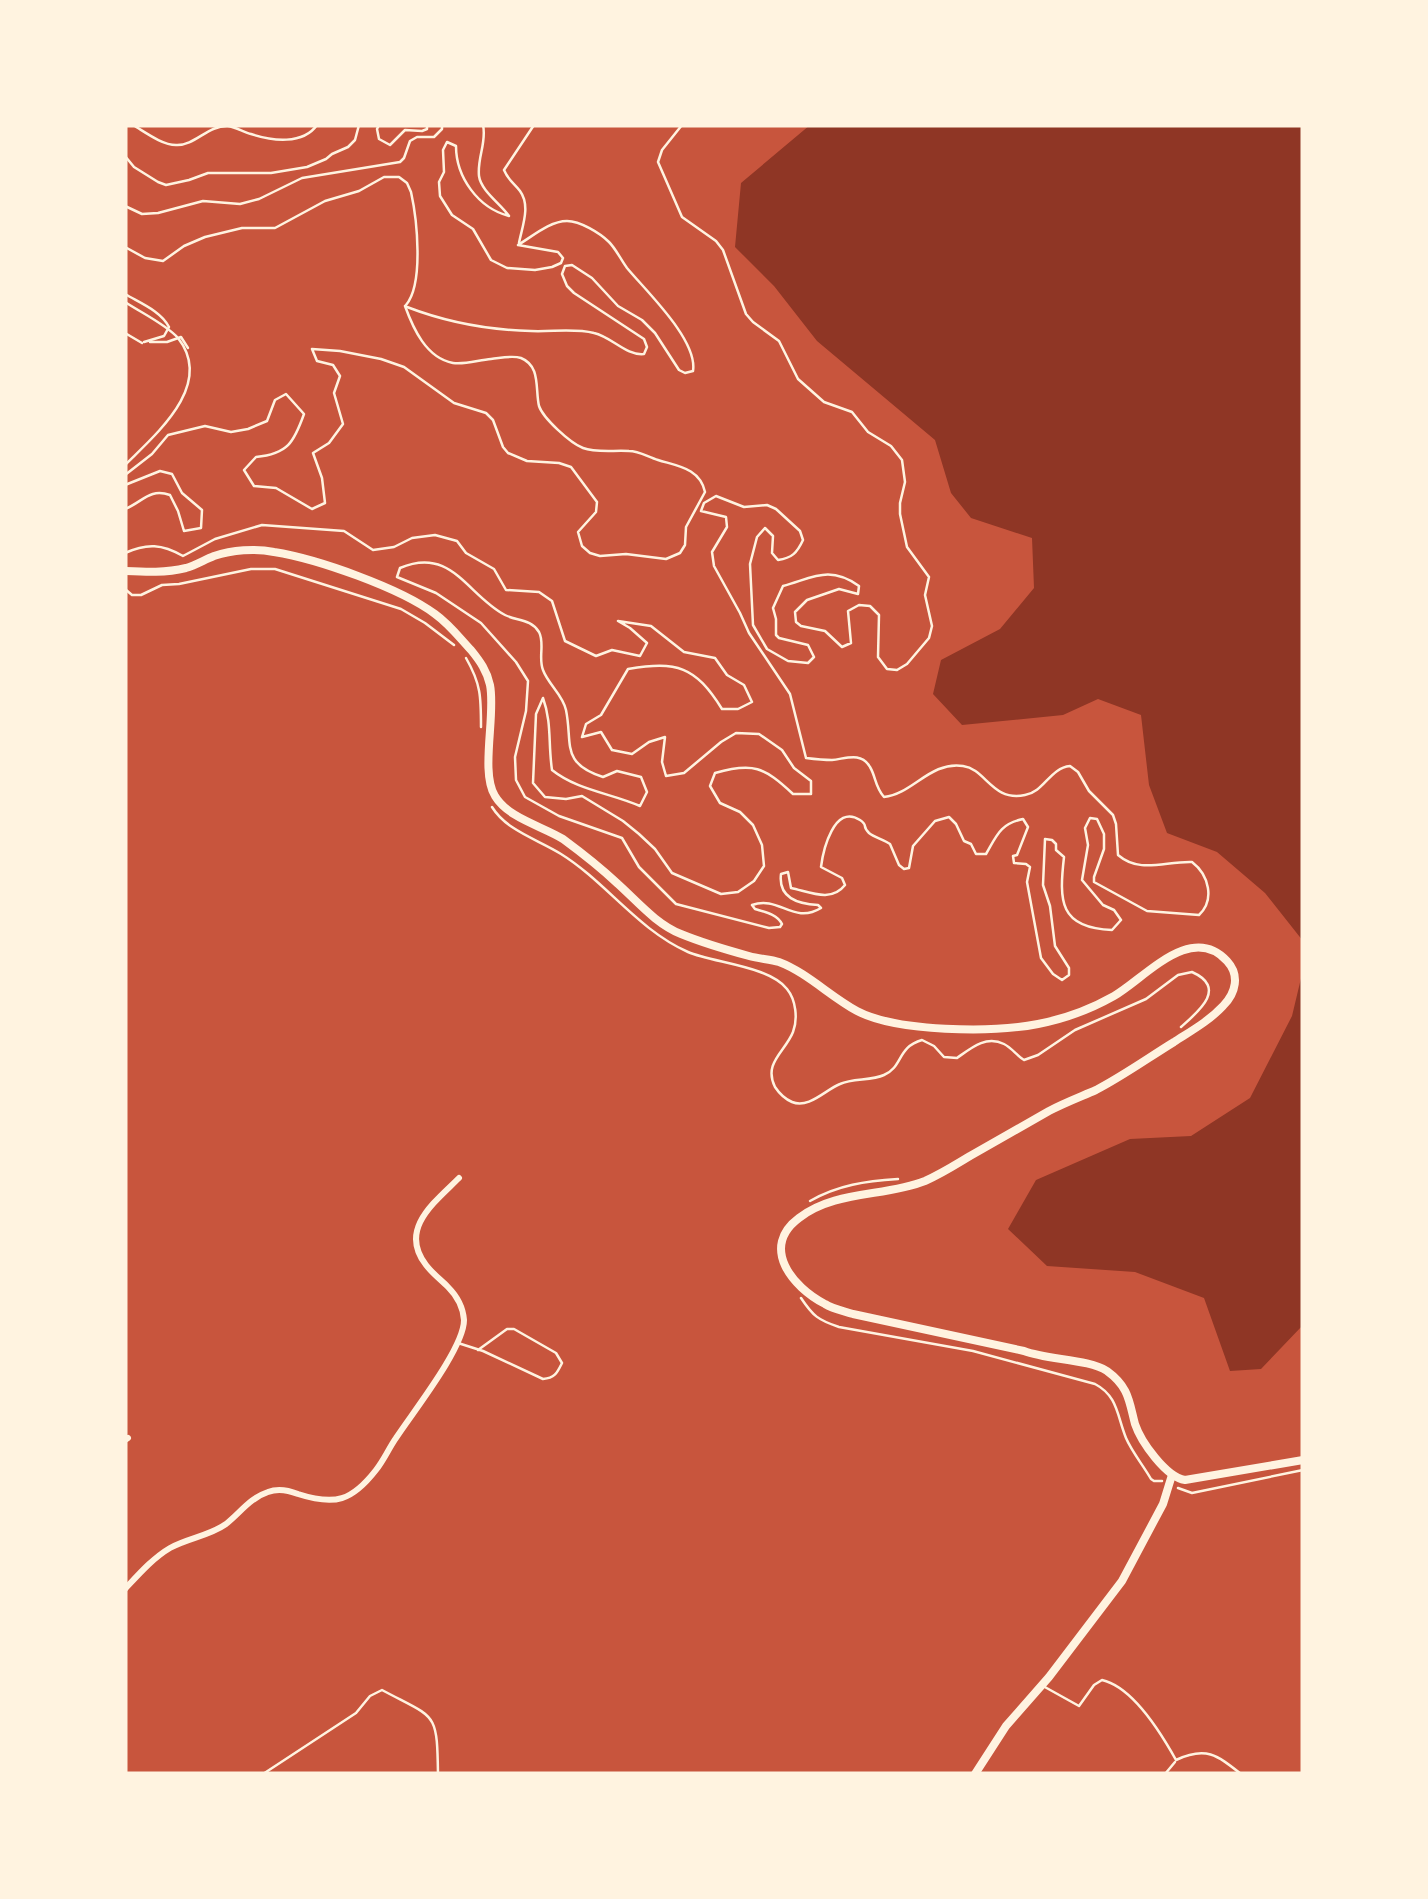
<svg xmlns="http://www.w3.org/2000/svg" width="1428" height="1899" font-family="'Noto Serif',serif">
	<rect width="100%" height="100%" fill="#c8553d"/>
	<g fill="#8f3625">
		<polygon points="810,125 1303,125 1303,941 1265,893 1217,852 1167,833 1149,785 1141,715 1098,699 1063,715 962,725 933,694 941,660 1000,629 1034,588 1032,538 971,518 951,493 935,440 817,341 774,286 735,247 741,183"/>
		<polygon points="1303,970 1303,1325 1261,1369 1230,1371 1204,1298 1135,1272 1047,1266 1008,1229 1036,1180 1130,1139 1191,1136 1250,1098 1292,1016"/>
	</g>
	<g fill="none" stroke-linecap="round" stroke-linejoin="round">
		<g stroke="#fff3e0" stroke-width="2.5">
			<path d="M133,125C145,132 162,145 176,145C195,146 208,125 228,126C235,127 244,132 251,134C272,141 303,145 317,125"/>
			<polyline points="379,125 377,129 379,139 390,145 405,130 422,131 427,129 427,125"/>
			<polyline points="125,156 134,167 158,182 166,185 189,180 208,173 271,173 307,167 326,159 332,154 348,147 355,140 359,125"/>
			<polyline points="125,206 142,214 158,213 203,201 240,204 259,199 302,178 400,162 404,158 410,141 417,137 434,137 442,129 442,125"/>
			<path d="M519,243C522,227 531,206 520,191C514,183 508,180 504,170L534,125"/>
			<path d="M125,247L145,258L163,261L184,246L205,237L242,228H275L325,201L359,191L384,177H399L407,183L411,192C417,219 424,284 406,305"/>
			<path d="M125,294C140,303 161,311 169,327L164,336L144,342"/>
			<path d="M125,302C140,312 167,325 178,338C215,385 156,434 125,465"/>
			<path d="M407,307C446,322 489,330 531,331C552,332 574,328 594,333C612,337 626,356 644,354L647,347L644,339L574,293L567,286L562,274L565,266L572,265L592,278L618,306L642,320L655,333L679,370L685,373L693,371C698,340 646,291 627,268C621,260 616,249 609,242C600,233 580,221 567,221C550,221 533,236 518,245L558,252L563,258L561,263L552,267L535,270L507,268L491,260L473,229L452,215L440,196L439,182L444,172L443,150L447,142L456,146C456,177 478,208 509,216C501,204 481,191 479,176C477,158 487,142 483,125"/>
			<polyline points="125,333 142,343"/>
			<polyline points="150,342 167,342 181,337 188,348"/>
			<path d="M125,475L152,454L168,435L205,426L231,432L248,429L267,421L275,400L286,394L304,414C294,442 288,454 256,457L244,470L254,486L276,488L312,509L325,503L322,478L313,453L329,443L343,424L334,393L340,376L333,365L317,361L312,349L340,351L381,359L404,367L454,403L486,413L493,420L503,447L508,453L527,461L559,463L571,467L597,502L596,512L578,532L582,546L590,553L600,556L626,554L666,559L680,553L685,545L686,527L705,492C700,468 677,466 658,460C648,457 639,451 629,451C614,450 596,453 583,448C570,443 543,418 539,406C535,389 541,366 521,358C512,355 501,358 491,359C479,360 464,365 453,363C426,358 413,328 405,306"/>
			<path d="M125,485L160,471L172,474L182,493L202,510L201,528L184,531L178,511L170,495C149,488 143,502 125,509"/>
			<path d="M125,553C147,543 162,544 183,556L215,539L262,525L344,531L373,550L394,547L412,538L435,535L457,541L466,553L494,569L506,590L539,592L552,601L565,641L596,656L612,650L640,656L647,643L630,628L618,621L651,626L684,652L715,658L727,675L744,685L752,702L738,709H722C695,666 677,661 628,669L601,715L586,724L582,737L601,732L612,750L632,754L649,742L665,737L662,762L666,776L684,773L721,742L736,733L759,734L782,750L794,768L811,781V794H793C764,767 753,762 715,773L710,786L720,803L740,812L753,825L762,845L764,866L754,881L738,892L721,894L672,873L655,849L639,834L623,821L582,796L566,799L545,797L533,783L536,714L543,698C552,723 548,743 552,770C577,790 610,793 640,806L647,792L641,777L617,771L603,777C560,763 573,744 566,710C563,695 548,684 543,670C538,658 545,643 539,632C531,619 517,621 505,615C467,595 452,546 400,568L397,577L436,593L481,623L516,662L528,681L526,711L515,757L516,780L525,797L559,816L622,838L639,867L676,904L769,928L780,927L782,924C777,914 765,912 755,909L752,905C779,895 793,925 821,908L818,905C798,904 778,898 781,874L788,872L791,888C810,892 831,903 845,885L842,878L821,867C823,851 834,803 860,820C869,826 861,825 869,833C874,837 884,840 890,844L899,865L904,869L909,868L913,846L935,821L949,817L956,824L964,841L971,844L976,854H986C997,835 1000,824 1023,819L1028,827L1017,855L1013,856L1014,863L1026,864L1030,867L1027,882L1041,958L1053,974L1062,980L1069,975V968L1055,946L1050,906L1043,885L1045,839L1052,840L1056,844V850L1064,857C1059,901 1059,928 1112,930L1121,920L1114,910L1103,905L1082,880L1088,845L1085,828L1090,818L1097,819L1104,834V849L1094,877V882L1147,911L1199,915C1215,900 1209,875 1192,862C1165,861 1140,874 1118,855L1116,824L1113,815L1089,791L1078,772L1070,766C1050,768 1044,792 1025,795C992,802 986,769 963,766C930,761 913,794 884,797C875,787 876,777 870,767C861,751 845,759 832,760C823,760 814,759 806,758L790,694L749,633L740,613L714,566L712,552L727,527L726,517L701,511L704,503L716,496L744,507L767,505L776,509L800,531L803,540C797,553 792,558 778,560L772,553L773,536L765,528L757,537L750,564L753,625L767,649L788,661L808,663L814,657L808,645L779,638L776,635V619L773,608L783,586C813,578 829,565 859,586L858,594L839,589L807,600L795,612L796,622L801,626L825,631L842,647L851,643L848,611L859,605L870,606L879,615L878,657L887,669L897,670L907,664L929,638L932,626L925,595L929,577L907,547L900,514V503L905,482L902,460L891,446L868,432L852,412L824,402L798,379L779,341L753,322L746,314L723,250L716,241L682,217L658,162L662,150L682,125"/>
			<polyline points="125,589 132,595 141,595 162,585 179,584 251,569 275,569 401,609 425,623 454,645"/>
			<path d="M466,658C481,684 481,697 481,727"/>
			<path d="M492,807C507,831 537,839 561,854C606,882 638,930 688,952C714,963 769,966 787,989C796,1000 798,1019 793,1032C785,1052 763,1063 775,1087C779,1093 785,1099 792,1102C809,1109 825,1090 840,1084C853,1078 871,1081 884,1075C903,1067 897,1047 922,1040L934,1046L944,1057L957,1058C971,1048 986,1035 1004,1044C1012,1048 1017,1056 1024,1060L1038,1055L1075,1030L1146,999L1178,975L1192,972C1228,988 1198,1012 1181,1027"/>
			<path d="M810,1201C838,1185 866,1181 898,1179"/>
			<path d="M801,1298C813,1316 818,1320 839,1327L973,1351L1095,1384C1118,1396 1117,1416 1126,1438C1132,1452 1143,1465 1151,1479L1154,1481H1162"/>
			<polyline points="1178,1488 1192,1493 1303,1470"/>
		</g>
		<g stroke="#fff3e0" stroke-width="2.5">
			<path d="M458,1343L483,1351L543,1379C555,1378 557,1373 562,1363L556,1353L514,1329H507L478,1350"/>
			<path d="M1043,1686L1079,1706L1094,1685L1102,1680C1133,1687 1161,1733 1176,1760C1206,1746 1217,1755 1241,1774"/>
			<path d="M263,1774L356,1713L370,1696L382,1690C436,1719 437,1710 438,1774"/>
			<polyline points="1165,1774 1175,1762"/>
		</g>
		<g stroke="#fff3e0" stroke-width="6">
			<polyline points="125,1440 128,1438"/>
			<path d="M125,1589C139,1574 153,1558 170,1548C188,1538 209,1536 226,1524C240,1513 250,1498 268,1492C278,1488 288,1490 298,1494C335,1506 352,1501 376,1470C384,1460 389,1448 396,1438C413,1412 464,1348 464,1320C463,1306 457,1296 448,1287C441,1280 432,1273 426,1265C398,1229 435,1202 459,1178"/>
		</g>
		<g stroke="#fff3e0" stroke-width="8">
			<path d="M125,571C146,572 165,573 186,568C196,565 204,560 214,556C232,550 255,548 274,552C318,559 400,588 435,614C449,624 459,637 471,650C480,661 487,671 490,685C496,715 480,772 495,796C508,818 542,826 563,839C582,853 601,868 618,884C638,902 656,924 681,934C703,943 727,950 749,956C759,959 770,959 779,962C806,972 831,997 857,1011C897,1032 992,1033 1038,1024C1064,1019 1091,1009 1114,996C1145,978 1191,922 1227,961C1240,975 1236,993 1223,1006C1209,1021 1191,1031 1174,1042C1148,1058 1123,1076 1096,1090C1080,1097 1064,1103 1049,1111C1023,1126 996,1141 970,1156C955,1165 941,1174 925,1181C885,1197 835,1190 799,1218C760,1247 792,1287 825,1304C833,1309 844,1311 853,1314L1024,1351C1047,1360 1089,1359 1107,1371C1129,1387 1129,1401 1135,1424C1141,1442 1166,1477 1185,1480L1303,1460"/>
			<polyline points="975,1774 1006,1726 1049,1677 1122,1581 1163,1504 1172,1475"/>
		</g>
	</g>
	<rect width="1428" height="1899" fill="none" stroke="#fff3e0" stroke-width="255"/>
</svg>
